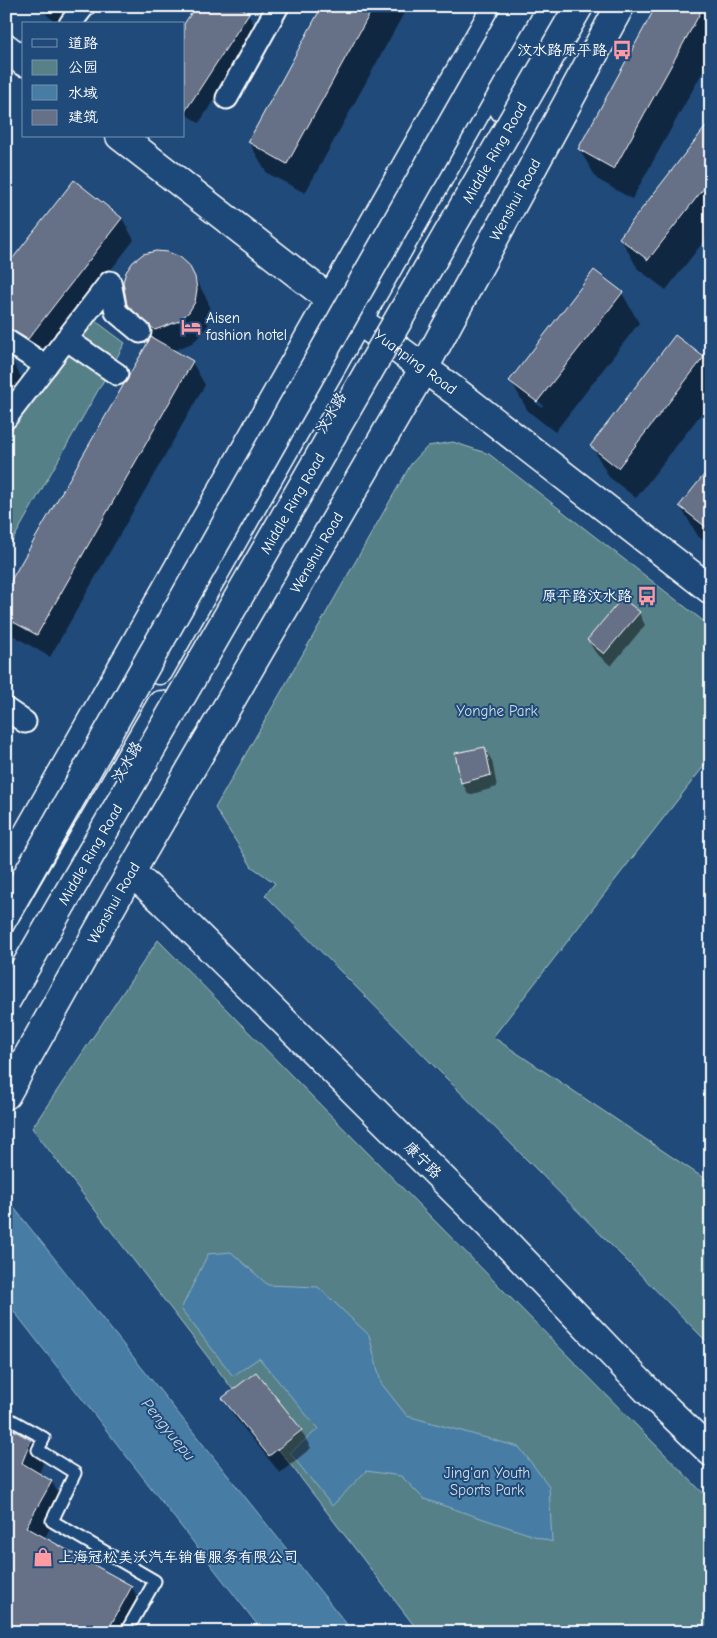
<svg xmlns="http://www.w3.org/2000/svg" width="717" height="1638" font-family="'Comic Neue','LXGW WenKai TC',sans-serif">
	<rect width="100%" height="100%" fill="#1f4a7a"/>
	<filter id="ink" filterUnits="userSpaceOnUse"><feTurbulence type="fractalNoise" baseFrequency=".02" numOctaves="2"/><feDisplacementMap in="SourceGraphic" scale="10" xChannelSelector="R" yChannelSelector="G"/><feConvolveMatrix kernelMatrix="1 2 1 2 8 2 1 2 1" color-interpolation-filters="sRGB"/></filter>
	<g filter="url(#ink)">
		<g fill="#578087" stroke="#abc0c3">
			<polygon points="93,319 125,343 6,552 6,431"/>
			<polygon points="453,442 489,454 711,627 711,757 493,1037 711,1183 711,1346 265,895 275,883 252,867 215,808 411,464 428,446"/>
			<polygon points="158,940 711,1501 711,1632 419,1632 32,1128"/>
		</g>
		<g fill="#477da4" stroke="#91b1c8">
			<polygon points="6,1198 11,1204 353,1632 263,1632 6,1301"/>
			<polygon points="231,1252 268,1285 318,1287 369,1335 381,1383 407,1416 519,1447 549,1486 552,1542 424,1499 401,1476 366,1471 332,1506 290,1453 318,1429 259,1358 233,1376 181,1309 208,1254"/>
		</g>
		<g fill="#0007" fill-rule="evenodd">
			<polygon points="37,6 89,6 74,24 57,24"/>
			<polygon points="197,6 248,14 258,32 199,123 184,113 184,26"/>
			<polygon points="324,6 400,6 404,13 305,193 267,173 249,142"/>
			<polygon points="657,6 711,6 711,57 632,199 597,179 579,149"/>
			<polygon points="711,134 711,232 666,290 638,269 621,239"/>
			<polygon points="122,218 134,240 41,360 20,349 8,354 24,382 6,405 6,269"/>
			<polygon points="188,266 208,301 210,313 208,325 201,335 192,343 173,351 192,362 205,385 50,657 9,633 6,629 6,592 152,337 142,328 129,305"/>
			<path d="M622,293L639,323L555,432L528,411L511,381ZM535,399L543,405L541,407L535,402Z"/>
			<polygon points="711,294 711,305 707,299"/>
			<polygon points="703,358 711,372 711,401 636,498 609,477 592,446"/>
			<polygon points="711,468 711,547 698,536 680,506"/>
			<polygon points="639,613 645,625 611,666 595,652 588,640"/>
			<polygon points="485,749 492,761 497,787 469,795 462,783 456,754"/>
			<polygon points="255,1374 301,1431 311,1448 280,1473 234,1416 224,1398"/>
			<polygon points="6,1428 31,1441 43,1463 39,1474 52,1482 64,1504 44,1539 132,1587 144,1610 132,1632 6,1632"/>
		</g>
		<g fill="#667086" stroke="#fff">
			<polygon points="196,6 238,6 249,13 184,113 184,24"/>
			<polygon points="322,6 374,6 287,164 248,142"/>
			<polygon points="656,6 704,6 614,169 578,149"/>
			<polygon points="711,120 711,179 648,260 619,238"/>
			<polygon points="74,180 122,218 28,339 6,328 6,267"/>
			<polygon points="156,251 168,252 180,257 189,265 195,277 197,289 195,302 189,312 179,321 155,330 127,305 123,282 126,272 133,262 143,254"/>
			<polygon points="594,270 623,292 537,402 509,381"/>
			<polygon points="675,335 704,357 618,468 590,446"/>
			<polygon points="151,337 193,361 37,635 6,618 6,589"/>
			<polygon points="711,466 711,531 679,506"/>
			<polygon points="622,598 640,612 604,654 587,640"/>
			<polygon points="485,747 491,775 461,783 455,753"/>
			<polygon points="256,1372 302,1430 269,1456 222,1398"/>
			<polygon points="6,1426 31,1440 22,1463 52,1481 26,1527 132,1586 107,1632 6,1632"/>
		</g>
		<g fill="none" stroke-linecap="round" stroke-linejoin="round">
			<defs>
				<polyline id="lane" points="6,1417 44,1438 38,1450 75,1473 52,1521 155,1581 126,1632"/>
				<g id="street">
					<polyline points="70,24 84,6"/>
					<polyline points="227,98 278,6"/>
					<polyline points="66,339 117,374"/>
					<polyline points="6,340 46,366"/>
					<polyline points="6,418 110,282 116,312 140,332"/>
					<polyline points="6,709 25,722"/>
				</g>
				<g id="secondary">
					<polyline points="6,48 24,62"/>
					<path id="s1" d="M120,136L331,300L459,394L711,590"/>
					<polyline points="131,872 164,902 491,1227 647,1390 711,1452"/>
				</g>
				<g id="primary">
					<polyline points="504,109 562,6"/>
					<polyline points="159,670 536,6"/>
					<polyline points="6,872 497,6"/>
					<polyline points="6,972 161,705"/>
					<path id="s2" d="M6,1095L131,872L424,368L620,6"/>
				</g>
			</defs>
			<use href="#lane" stroke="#fff" stroke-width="15"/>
			<use href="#street" stroke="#fff" stroke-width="25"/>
			<use href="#secondary" stroke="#fff" stroke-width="31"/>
			<use href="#primary" stroke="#fff" stroke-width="31"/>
			<use href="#lane" stroke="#1f4a7a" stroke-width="11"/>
			<use href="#street" stroke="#1f4a7a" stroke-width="21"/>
			<use href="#secondary" stroke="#1f4a7a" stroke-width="28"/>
			<use href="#primary" stroke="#1f4a7a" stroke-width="28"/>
			<defs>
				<g id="highway-bridge">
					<polyline points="6,913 519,6"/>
					<path id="s3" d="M6,1001L579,6"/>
				</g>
			</defs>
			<use href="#highway-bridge" stroke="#fff" stroke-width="31" stroke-linecap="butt"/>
			<use href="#highway-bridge" stroke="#1f4a7a" stroke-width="28"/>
		</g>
	</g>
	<defs>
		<symbol id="bus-bare" viewBox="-9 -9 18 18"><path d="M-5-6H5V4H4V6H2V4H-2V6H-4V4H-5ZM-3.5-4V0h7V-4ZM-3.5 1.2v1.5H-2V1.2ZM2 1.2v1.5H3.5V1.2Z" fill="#ff9aa2" stroke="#1f4a7a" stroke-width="2.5" paint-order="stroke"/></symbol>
		<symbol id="hotel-bare" viewBox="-9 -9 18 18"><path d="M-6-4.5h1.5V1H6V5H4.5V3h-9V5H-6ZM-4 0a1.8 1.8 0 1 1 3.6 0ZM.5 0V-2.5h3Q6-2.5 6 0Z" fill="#ff9aa2" stroke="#1f4a7a" stroke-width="2.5" paint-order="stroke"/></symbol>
		<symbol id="shop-bare" viewBox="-9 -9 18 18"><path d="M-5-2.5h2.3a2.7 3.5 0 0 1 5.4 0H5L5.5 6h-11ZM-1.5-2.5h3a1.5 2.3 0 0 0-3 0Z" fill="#ff9aa2" stroke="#1f4a7a" stroke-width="2.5" paint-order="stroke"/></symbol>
	</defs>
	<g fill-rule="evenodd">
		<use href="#bus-bare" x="608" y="36" width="28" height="28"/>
		<use href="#hotel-bare" x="177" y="313" width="28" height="28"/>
		<use href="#bus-bare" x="633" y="582" width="28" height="28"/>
		<use href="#shop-bare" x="29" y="1543" width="28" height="28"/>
	</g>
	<g text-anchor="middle" stroke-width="4" stroke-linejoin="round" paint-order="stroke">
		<g font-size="15" fill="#fff" stroke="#1f4a7a" text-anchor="end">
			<text x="607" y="55">汶水路原平路</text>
			<text x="206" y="323" text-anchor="start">Aisen<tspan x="206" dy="17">fashion hotel</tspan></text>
			<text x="632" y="601">原平路汶水路</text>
			<text x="58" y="1562" text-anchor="start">上海冠松美沃汽车销售服务有限公司</text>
		</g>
		<g font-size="15" fill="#fff" stroke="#1f4a7a">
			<text dy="5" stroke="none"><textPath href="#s3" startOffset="979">Middle Ring Road</textPath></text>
			<text dy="5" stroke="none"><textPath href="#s2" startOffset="1030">Wenshui Road</textPath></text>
			<text dy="5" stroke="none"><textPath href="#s1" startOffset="372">Yuanping Road</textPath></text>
			<text transform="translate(331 413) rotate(-60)" y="5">汶水路</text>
			<text dy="5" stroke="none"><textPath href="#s3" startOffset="574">Middle Ring Road</textPath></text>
			<text dy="5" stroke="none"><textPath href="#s2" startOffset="625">Wenshui Road</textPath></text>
			<text transform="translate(127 762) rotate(-60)" y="5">汶水路</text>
			<text dy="5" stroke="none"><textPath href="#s3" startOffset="169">Middle Ring Road</textPath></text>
			<text dy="5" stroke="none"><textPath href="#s2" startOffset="220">Wenshui Road</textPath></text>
			<text transform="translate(423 1160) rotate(45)" y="5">康宁路</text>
		</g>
		<g font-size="15" fill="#d5dfe1" stroke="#1f4a7a">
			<text x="497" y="716">Yonghe Park</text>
			<text x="487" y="1478">Jing'an Youth<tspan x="487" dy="17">Sports Park</tspan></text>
		</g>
		<g font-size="16" font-style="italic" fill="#d1dee8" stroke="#1f4a7a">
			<text transform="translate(169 1429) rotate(51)" y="6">Pengyuepu</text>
		</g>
	</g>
	<rect width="717" height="1638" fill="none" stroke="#1f4a7a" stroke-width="25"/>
	<rect x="12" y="12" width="692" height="1613" fill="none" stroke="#fff" stroke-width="2" filter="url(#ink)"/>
	<rect x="22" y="22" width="162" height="115" fill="#1f4a7a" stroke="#7992af"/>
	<rect x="32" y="39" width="25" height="8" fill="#1f4a7a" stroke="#7992af"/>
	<text x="68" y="48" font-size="15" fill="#ffffff">道路</text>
	<rect x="32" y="60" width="25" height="15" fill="#578087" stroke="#7992af"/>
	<text x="68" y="72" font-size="15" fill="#ffffff">公园</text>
	<rect x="32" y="85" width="25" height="15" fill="#477da4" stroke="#7992af"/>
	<text x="68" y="98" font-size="15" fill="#ffffff">水域</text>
	<rect x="32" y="110" width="25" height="15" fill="#667086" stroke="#7992af"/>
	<text x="68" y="122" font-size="15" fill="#ffffff">建筑</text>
</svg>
